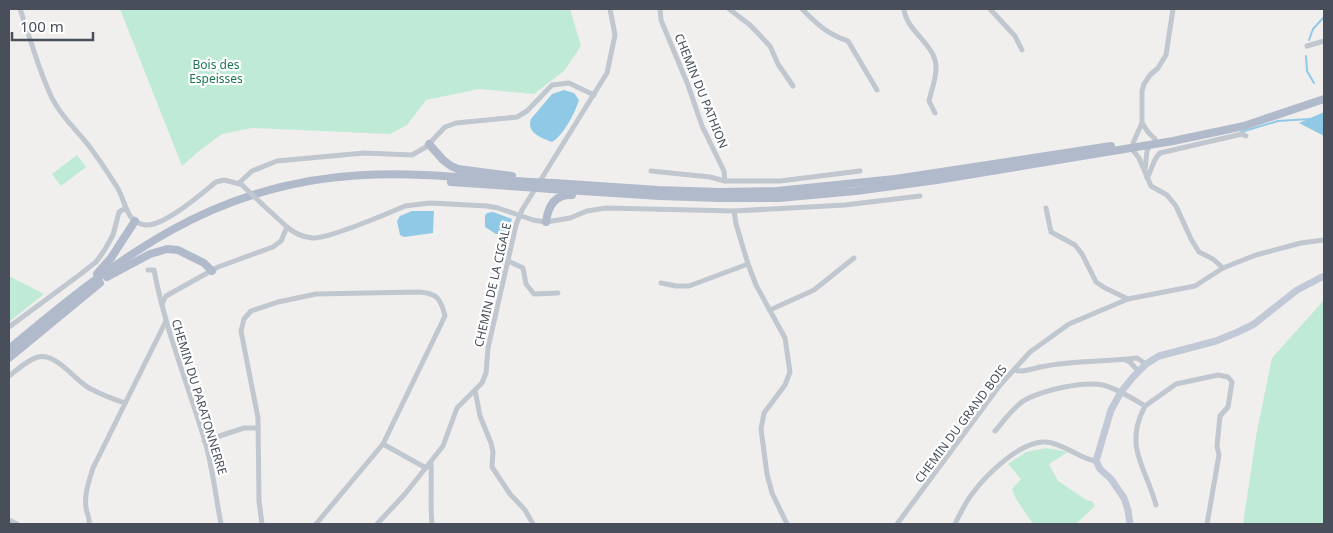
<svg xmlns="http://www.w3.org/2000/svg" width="1333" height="533" font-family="'Noto Sans',sans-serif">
	<rect width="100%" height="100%" fill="#f1eeee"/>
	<g fill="#bfebd6">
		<polygon points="120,9 570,9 581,46 564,71 534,94 479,89 426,100 407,125 390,134 252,128 222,134 199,151 182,166"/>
		<polygon points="77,155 86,167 61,186 52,174"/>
		<polygon points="9,276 44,294 9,322"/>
		<polygon points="1324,300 1324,524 1243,524 1257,431 1272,358"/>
		<polygon points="1046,448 1068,452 1049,464 1058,481 1088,501 1092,501 1095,506 1076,524 1033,524 1016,499 1012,489 1021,479 1008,464 1026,452"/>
	</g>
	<g fill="#90c9e5">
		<path d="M564,90L574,93L579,100C575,113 563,136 552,142C542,138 526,133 531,119L552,94Z"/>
		<polygon points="1324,112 1324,136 1299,123"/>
		<polygon points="412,211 434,211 433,233 404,237 400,235 397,221 400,216"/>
		<polygon points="493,212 512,219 509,228 503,234 496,234 485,227 485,216 487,213"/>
	</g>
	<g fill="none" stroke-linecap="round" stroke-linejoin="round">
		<g stroke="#90c9e5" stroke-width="2">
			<polyline points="1309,40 1313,29 1324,17"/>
			<polyline points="1306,56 1307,71 1314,83"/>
			<polyline points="1241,132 1278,121 1310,119"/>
		</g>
		<g stroke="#c0c7cf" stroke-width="5">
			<path d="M20,9C30,37 39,72 52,98C61,117 77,130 89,146C99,159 108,173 117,187C126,201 125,222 145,225C164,227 201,194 216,182L224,180L240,184"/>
			<polyline points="660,9 661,20 688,85 702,126 724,171 725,181"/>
			<polyline points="729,9 750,25 770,46 778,64 793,86"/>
			<path d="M802,9C817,24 827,34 848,41L877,90"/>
			<path d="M904,9C906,31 935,44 936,66C937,77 931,91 929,101L935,113"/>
			<polyline points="990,9 1015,36 1022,50"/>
			<polyline points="1307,46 1324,41"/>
			<polyline points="1142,123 1148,132 1155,139"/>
			<polyline points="1133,143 1142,123 1142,91 1144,84 1150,75 1158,68 1166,55 1173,9"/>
			<polyline points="1131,148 1139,158 1151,186 1167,195 1176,206 1191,239 1199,252 1213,259 1223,268"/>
			<polyline points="1145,170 1147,151 1150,145"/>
			<polyline points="651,171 710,177 725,181 780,181 860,171"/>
			<path d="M1147,178C1152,170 1153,159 1160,153L1242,134L1246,136"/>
			<polyline points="239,183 252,171 277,161 364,153 412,155 426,147 445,127 456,123 517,117 527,111 552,85 569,83 594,95"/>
			<polyline points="1046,208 1051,232 1075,245 1082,254 1096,282 1105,288 1128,299"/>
			<polyline points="734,211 736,224 748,264 756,285 785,338 790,372 785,385 764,413 761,429 767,474 772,493 787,524"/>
			<path d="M287,227C294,233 303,237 312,238C329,239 386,214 405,206L430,203L487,206L498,208L533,220L546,222L570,218L587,211L606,208L734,211L845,205L920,196"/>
			<polyline points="508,261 523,268 526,284 534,294 558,293"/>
			<path d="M148,270H154C165,329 189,387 206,445C213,471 216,498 221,524"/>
			<polyline points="661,283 676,286 689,286 748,264"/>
			<polyline points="162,304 166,296 218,267 273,247 281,241 287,227 262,204"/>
			<polyline points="770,310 814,290 854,258"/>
			<polyline points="9,327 78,276 96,262 104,251 113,235 119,212 126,208"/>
			<polyline points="1125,360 1130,362 1138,371"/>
			<path d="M1014,370C1023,373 1031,369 1040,367C1072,360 1105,362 1137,358L1146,364"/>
			<path d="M9,376C17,370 27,360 38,357C56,353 74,379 89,388C100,394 113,399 125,403"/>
			<polyline points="475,390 480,416 491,443 493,452 492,467 510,494 525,510 533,524"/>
			<path d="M1145,406C1123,447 1146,467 1156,505"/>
			<path d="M995,431C1004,421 1014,406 1025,400C1043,390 1083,381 1103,385C1118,389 1132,398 1145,406L1176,384L1218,375L1228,377L1232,382L1228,407L1220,416L1217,446L1219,455L1207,524"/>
			<polyline points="204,441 244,428 257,428"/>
			<polyline points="383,444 426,468"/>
			<path d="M431,463C432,484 430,503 432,524"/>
			<polyline points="9,520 17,524"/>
			<path d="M89,524C90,518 87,514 86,508C84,494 89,481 93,468L166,321"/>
			<path d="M262,524L259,501L258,418L241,331L244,319L251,311L278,302L316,294L419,292C437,293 441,299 445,316L383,444L316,524"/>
			<polyline points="377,524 405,494 443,446 457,408 482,383 486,373 488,348 516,225 522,210 607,73 615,35 610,9"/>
			<polyline points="897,524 1000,385 1030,352 1069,324 1128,299 1195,286 1223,268 1256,255 1301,243 1324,240"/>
			<path d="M955,524C960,514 965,503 972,494C986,475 1021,440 1046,442C1063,443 1082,460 1096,461"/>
		</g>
		<polyline stroke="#c2c9d6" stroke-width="7" points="1130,524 1128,510 1124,498 1111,479 1100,469 1096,461 1111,410 1121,392 1133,377 1146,364 1159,356 1216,341 1238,332 1254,324 1297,290 1324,276"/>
		<g stroke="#b0bacb" stroke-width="8">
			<polyline points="429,144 443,160 451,166 458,169 512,176"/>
			<polyline points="451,182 524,187"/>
			<polyline points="554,183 658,190 720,192 777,191 895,179 1111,146"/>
			<polyline points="551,189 660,196 719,198 779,198 856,191 937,180 1173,141 1244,126 1324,99"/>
			<path d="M546,222C548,206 555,194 572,195"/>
			<polyline points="97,274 111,258 135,221"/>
			<polyline points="107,277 150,254 167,249 178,250 204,263 212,271"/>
			<path d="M9,349C119,257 214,182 364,175C420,172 476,179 531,182"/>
			<polyline points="9,358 100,283"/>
		</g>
		<polyline stroke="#c0c7cf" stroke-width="5" points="241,184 262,204"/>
		<g stroke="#b0bacb" stroke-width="8">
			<polyline points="531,182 554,183"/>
			<polyline points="524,187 551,189"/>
		</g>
	</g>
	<g text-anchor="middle" stroke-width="4.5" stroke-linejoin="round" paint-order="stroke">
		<g font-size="12" fill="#1e7654" stroke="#fff">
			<text x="216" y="69">Bois des<tspan x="216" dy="14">Espeisses</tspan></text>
		</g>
		<g font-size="12" fill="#484f5a" stroke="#fff">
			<text transform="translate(701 91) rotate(68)" y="4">CHEMIN DU PATHION</text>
			<text transform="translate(493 285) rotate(-77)" y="4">CHEMIN DE LA CIGALE</text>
			<text transform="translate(199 397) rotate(73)" y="4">CHEMIN DU PARATONNERRE</text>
			<text transform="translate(961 424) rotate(-53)" y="4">CHEMIN DU GRAND BOIS</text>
		</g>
	</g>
	<rect width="1333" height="533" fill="none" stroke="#484f5a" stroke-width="20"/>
	<path d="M12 32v8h81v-8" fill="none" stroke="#484f5a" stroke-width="2.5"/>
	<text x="20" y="32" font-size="15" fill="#484f5a" stroke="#ffffff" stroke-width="4" paint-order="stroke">100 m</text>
</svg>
